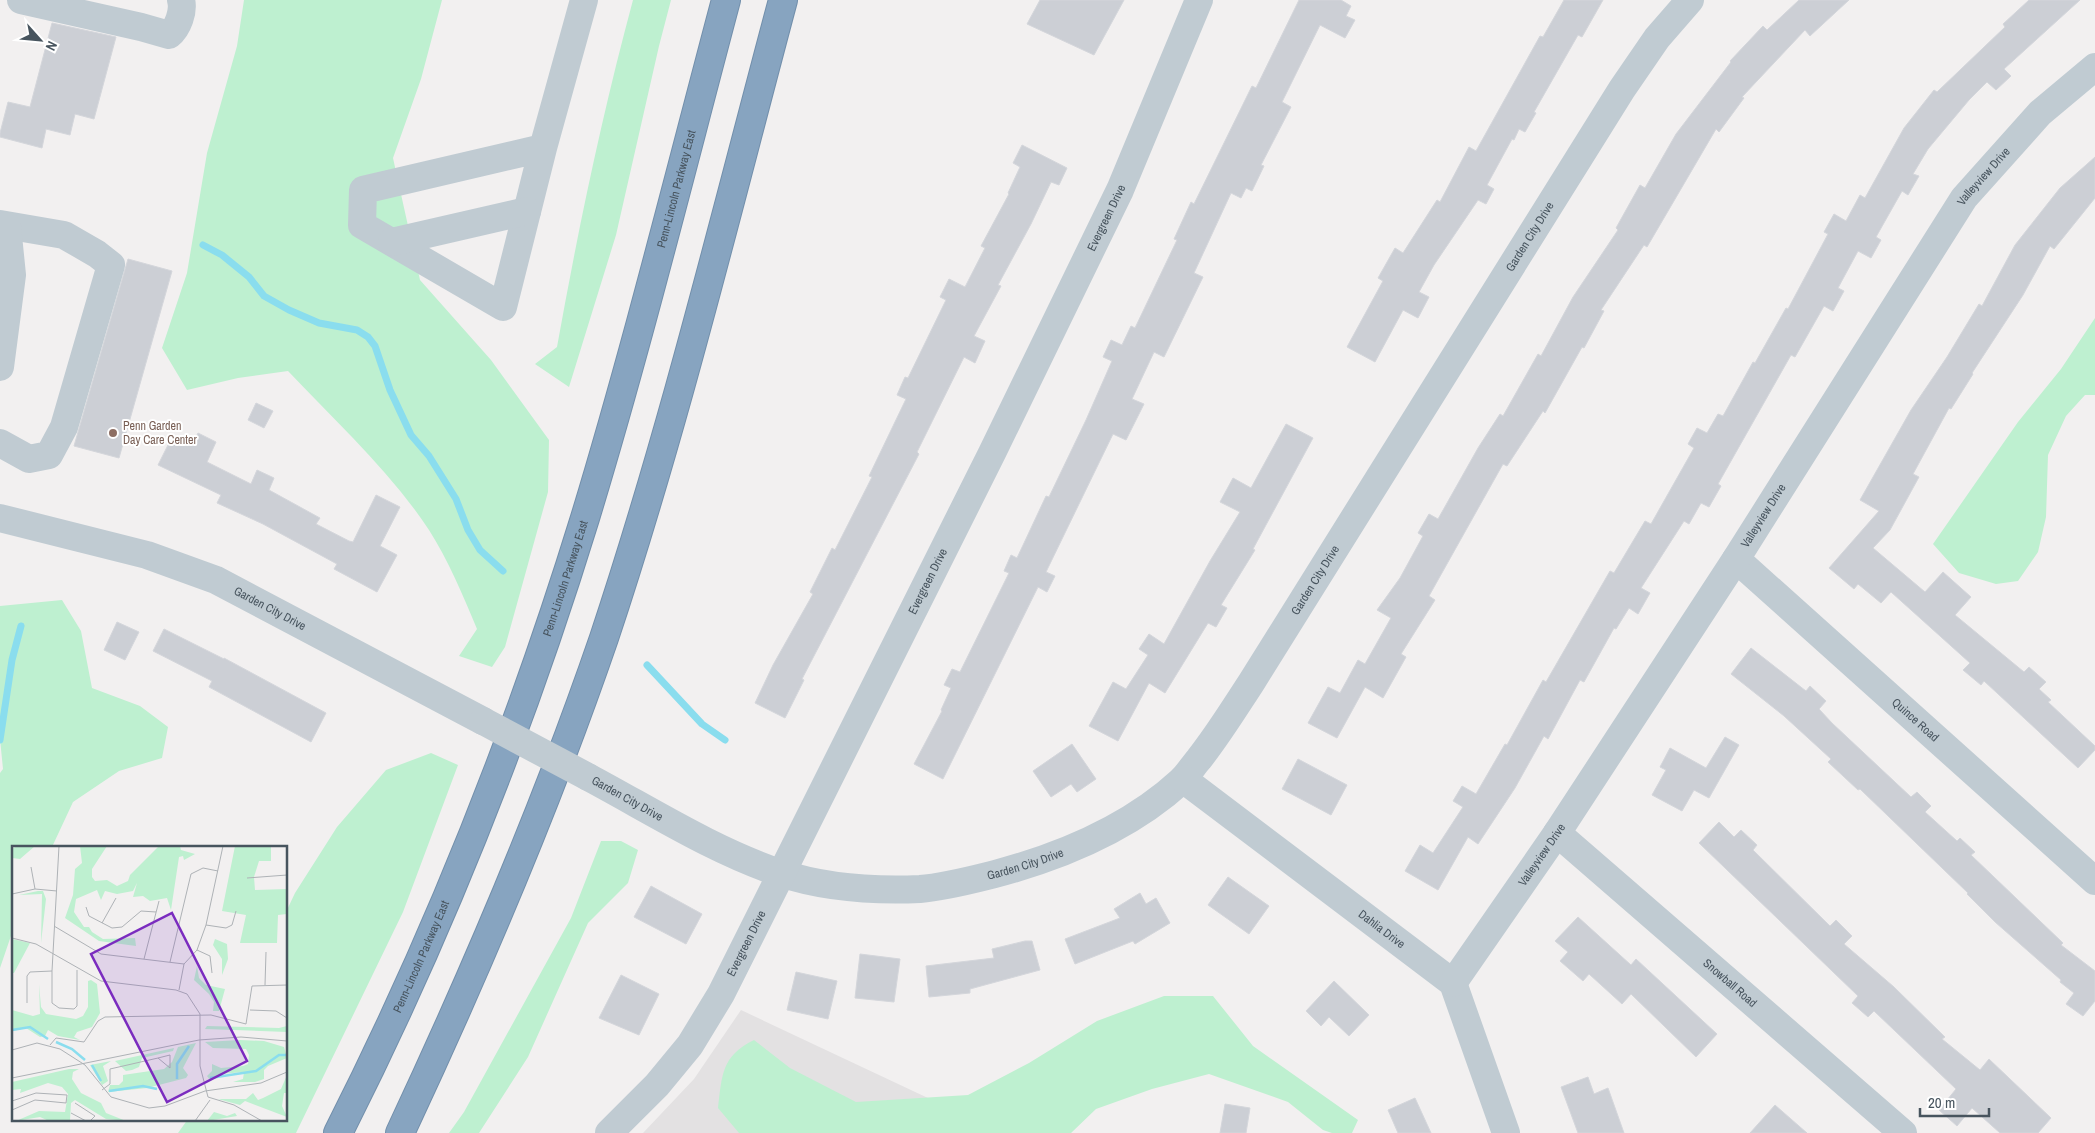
<svg xmlns="http://www.w3.org/2000/svg" width="2095" height="1133" font-family="'Archivo Narrow',sans-serif">
	<rect width="100%" height="100%" fill="#f2f0f0"/>
	<polygon fill="#e3e1e2" points="741,1010 979,1122 979,1133 643,1133 694,1079"/>
	<g fill="#bef0d0">
		<path d="M244,0H442L421,79L393,158L420,280L491,360L549,440L548,492L505,647L492,667L459,656L477,629C463,595 448,560 429,530C391,472 335,421 288,371L238,378L187,390L162,348L187,273L207,153L237,46Z"/>
		<path d="M633,0H671L659,46L616,235L569,387L535,364L557,347C578,230 602,115 633,0Z"/>
		<polygon points="2095,318 2095,395 2085,395 2066,416 2048,455 2046,517 2038,552 2018,581 1996,584 1959,573 1933,544 2018,422 2061,369"/>
		<polygon points="62,600 81,631 92,688 140,706 168,727 162,758 119,771 73,802 52,847 14,847 14,927 0,968 0,773 3,769 0,739 0,606"/>
		<polygon points="431,753 458,765 403,912 296,1133 178,1133 188,1119 286,1119 286,912 295,893 337,827 386,770"/>
		<polygon points="601,841 621,841 638,850 628,883 588,923 528,1057 479,1133 449,1133 464,1112 571,918"/>
		<path d="M1164,996H1213L1253,1046L1358,1120L1352,1133H1332L1323,1130L1288,1102L1209,1074L1152,1089L1096,1109L1071,1133H739L718,1108C722,1076 721,1056 754,1040L790,1068L856,1102L968,1095L1029,1063L1097,1021Z"/>
	</g>
	<g fill="none" stroke-linecap="round" stroke-linejoin="round">
		<g stroke="#8addee" stroke-width="7">
			<polyline points="203,245 222,255 249,277 264,296 289,310 319,323 357,330 368,337 375,346 390,390 411,435 429,456 456,499 468,530 480,550 503,571"/>
			<polyline points="647,665 702,724 725,740"/>
			<polyline points="0,740 12,660 21,626"/>
		</g>
	</g>
	<g fill="#cccfd5" stroke="#d4d6db">
		<polygon points="1040,0 1124,0 1094,55 1027,24"/>
		<polygon points="1299,0 1341,0 1351,6 1346,16 1355,20 1345,38 1320,25 1282,102 1291,107 1261,165 1264,166 1252,191 1246,188 1241,198 1231,193 1194,273 1203,277 1164,357 1154,352 1132,399 1144,404 1126,440 1113,434 1046,572 1055,576 1047,592 1038,587 943,779 914,764 942,711 941,710 951,688 944,685 952,669 960,672 1009,573 1004,571 1011,555 1017,558 1046,496 1049,497 1086,420 1112,361 1103,357 1111,340 1122,345 1131,326 1135,328 1177,240 1174,239 1191,202 1194,204 1252,86 1256,88"/>
		<polygon points="1564,0 1603,0 1582,37 1578,35 1534,112 1536,113 1525,132 1519,129 1514,140 1512,139 1487,185 1494,189 1486,204 1478,200 1434,265 1419,292 1429,297 1418,318 1403,310 1375,362 1347,347 1383,281 1378,278 1395,248 1403,253 1437,200 1440,202 1469,147 1476,151 1540,36 1543,37"/>
		<polygon points="1799,0 1849,0 1810,36 1805,30 1742,97 1744,98 1719,132 1716,129 1647,247 1644,245 1601,310 1604,311 1584,348 1582,347 1545,413 1543,411 1507,466 1503,464 1429,596 1435,600 1401,654 1406,657 1383,698 1365,687 1337,738 1308,723 1328,687 1340,693 1358,660 1365,664 1391,618 1377,610 1400,578 1423,536 1418,533 1429,514 1438,519 1478,448 1500,414 1503,416 1538,354 1541,356 1573,297 1618,230 1616,228 1640,185 1645,188 1676,134 1731,62 1730,61 1763,26 1767,30"/>
		<polygon points="2029,0 2080,0 2004,69 2011,76 1996,90 1987,82 1969,100 1928,149 1913,174 1919,176 1908,195 1902,191 1876,237 1881,240 1871,258 1858,251 1838,288 1844,291 1833,311 1824,306 1795,357 1791,355 1718,484 1721,486 1709,507 1701,503 1689,524 1684,521 1641,588 1650,593 1638,614 1629,608 1616,629 1614,628 1584,682 1580,680 1548,739 1544,736 1515,788 1478,844 1468,837 1438,890 1405,871 1420,845 1433,853 1463,807 1453,801 1462,786 1476,794 1505,744 1507,745 1543,680 1546,682 1610,571 1614,573 1645,521 1651,524 1694,448 1688,444 1697,428 1707,433 1718,414 1723,416 1753,362 1755,363 1786,308 1788,309 1828,234 1824,232 1834,214 1846,221 1860,195 1865,198 1904,128 1934,90 1937,92 2005,27 2003,24"/>
		<polygon points="52,23 116,37 94,119 75,114 70,135 46,129 42,148 0,137 0,133 8,102 30,107"/>
		<polygon points="1022,145 1067,168 1059,185 1051,182 1031,224 998,285 1001,286 974,336 985,341 975,363 964,357 917,452 919,454 802,679 804,680 785,718 755,703 773,665 813,594 810,592 832,548 835,550 872,477 869,476 906,399 897,395 905,377 908,378 946,300 940,297 949,279 965,287 985,248 981,246 1009,194 1008,193 1020,167 1013,163"/>
		<polygon points="2095,157 2095,198 2054,249 2050,246 2023,295 1972,373 1973,374 1951,409 1949,408 1913,474 1919,477 1890,530 1873,548 1925,592 1943,572 1971,597 1955,615 2024,672 2029,667 2046,682 2039,689 2051,700 2048,702 2095,746 2095,750 2078,768 1984,681 1981,685 1963,670 1970,663 1891,592 1881,603 1858,584 1854,589 1829,568 1879,511 1860,500 1911,410 1947,357 1979,304 1982,306 2015,245 2060,188"/>
		<polygon points="128,259 172,271 119,458 74,446"/>
		<polygon points="256,403 273,411 264,428 248,420"/>
		<polygon points="1286,424 1313,438 1253,549 1255,550 1221,605 1227,608 1216,627 1208,623 1165,693 1149,683 1118,741 1089,726 1113,682 1126,689 1148,655 1139,649 1149,634 1164,644 1210,561 1240,512 1220,502 1233,478 1251,488"/>
		<polygon points="198,433 216,442 207,462 251,484 257,470 274,478 269,490 320,518 316,524 349,541 353,542 376,495 400,507 380,546 397,555 377,592 334,569 337,564 263,524 217,503 221,495 158,465 173,435 192,445"/>
		<polygon points="117,622 139,632 125,660 104,650"/>
		<polygon points="164,629 224,659 224,658 326,713 311,742 209,687 212,681 153,651"/>
		<polygon points="1751,648 1806,691 1810,686 1826,701 1819,709 1832,723 1911,797 1917,792 1931,806 1925,812 1957,841 1960,838 1975,852 1971,855 2063,943 2061,945 2095,971 2095,1001 2083,1016 2066,1004 2074,993 2060,982 2061,980 1995,922 1967,894 1968,893 1860,789 1858,790 1828,762 1831,759 1784,716 1731,674"/>
		<polygon points="1725,737 1739,745 1709,798 1694,790 1682,811 1652,795 1666,770 1660,767 1670,748 1706,768"/>
		<polygon points="1072,744 1096,779 1077,792 1071,784 1051,797 1033,771"/>
		<polygon points="1298,759 1347,785 1331,815 1282,789"/>
		<polygon points="1719,822 1734,837 1741,830 1757,845 1753,850 1830,926 1836,920 1852,936 1844,944 1894,987 1945,1037 1942,1039 1980,1070 1989,1059 2051,1118 2038,1133 2000,1133 1972,1108 1957,1126 1939,1110 1956,1089 1874,1011 1868,1017 1852,1003 1858,996 1699,843"/>
		<polygon points="1228,877 1269,906 1249,934 1208,905"/>
		<polygon points="651,886 702,914 686,944 634,917"/>
		<polygon points="1140,893 1146,904 1156,898 1170,923 1135,944 1133,941 1075,964 1065,939 1120,918 1114,909"/>
		<polygon points="1578,917 1631,965 1636,959 1717,1034 1696,1057 1631,994 1622,1004 1589,974 1583,981 1560,961 1568,952 1555,941"/>
		<polygon points="1025,941 1032,941 1040,970 970,989 970,993 929,997 926,966 994,958 992,949"/>
		<polygon points="860,954 900,959 894,1002 855,998"/>
		<polygon points="796,972 837,981 828,1019 787,1010"/>
		<polygon points="621,975 659,994 639,1035 599,1018"/>
		<polygon points="1334,981 1369,1015 1349,1036 1329,1017 1321,1026 1306,1011"/>
		<polygon points="1588,1077 1594,1094 1608,1088 1624,1133 1578,1133 1561,1087"/>
		<polygon points="1415,1098 1431,1133 1398,1133 1388,1110"/>
		<polygon points="1225,1104 1250,1108 1246,1133 1220,1133"/>
		<polygon points="1775,1105 1807,1133 1750,1133"/>
	</g>
	<g fill="none" stroke-linecap="round" stroke-linejoin="round">
		<defs>
			<g id="highway">
				<path id="s8" d="M338,1133C438,936 520,729 585,518C637,347 680,173 726,0"/>
				<path d="M400,1133C476,971 546,807 604,638C674,428 726,213 783,0"/>
			</g>
		</defs>
		<use href="#highway" stroke="#728fab" stroke-width="30"/>
		<g stroke="#c0cbd2" stroke-width="28">
			<path d="M21,0L141,27L169,35C178,28 184,11 181,0"/>
			<polyline points="543,148 503,307 362,225 363,190 543,148 584,0"/>
			<polyline points="0,224 64,235 97,254 111,265 64,427 49,455 29,459 0,443"/>
			<polyline points="392,242 527,211"/>
			<polyline points="0,367 12,275 7,226"/>
			<path id="s1" d="M0,518L147,555L216,580L483,721"/>
			<path id="s2" d="M1736,559L2095,881"/>
			<path id="s3" d="M588,777C650,810 712,850 780,873C825,888 873,891 920,889C945,887 971,880 995,874C1063,856 1130,828 1182,780C1188,774 1193,766 1199,759C1218,735 1234,709 1251,683L1622,89L1657,38L1690,0"/>
			<path id="s4" d="M1183,779L1453,983L1506,1133"/>
			<path id="s5" d="M1557,833L1903,1133"/>
			<path id="s6" d="M1453,983L1557,833L1736,559L1964,198L2040,113L2095,67"/>
			<path id="s7" d="M609,1133L657,1085L690,1045L721,994L992,453L1120,190L1199,0"/>
		</g>
		<use href="#highway" stroke="#87a4c0" stroke-width="28"/>
		<polyline stroke="#c0cbd2" stroke-width="28" points="483,721 588,777"/>
	</g>
	<circle fill="#8d6e63" stroke="#fff" stroke-width="2" cx="113" cy="433" r="5"/>
	<g text-anchor="middle" stroke-width="4" stroke-linejoin="round" paint-order="stroke">
		<g font-size="12" fill="#47545e" stroke="#fff">
			<text dy="4" stroke="none"><textPath href="#s6" startOffset="966">Valleyview Drive</textPath></text>
			<text dy="4" stroke="none"><textPath href="#s8" startOffset="1005">Penn-Lincoln Parkway East</textPath></text>
			<text dy="4" stroke="none"><textPath href="#s7" startOffset="1046">Evergreen Drive</textPath></text>
			<text dy="4" stroke="none"><textPath href="#s3" startOffset="1290">Garden City Drive</textPath></text>
			<text dy="4" stroke="none"><textPath href="#s6" startOffset="561">Valleyview Drive</textPath></text>
			<text dy="4" stroke="none"><textPath href="#s8" startOffset="600">Penn-Lincoln Parkway East</textPath></text>
			<text dy="4" stroke="none"><textPath href="#s3" startOffset="885">Garden City Drive</textPath></text>
			<text dy="4" stroke="none"><textPath href="#s7" startOffset="641">Evergreen Drive</textPath></text>
			<text dy="4" stroke="none"><textPath href="#s1" startOffset="286">Garden City Drive</textPath></text>
			<text dy="4" stroke="none"><textPath href="#s2" startOffset="241">Quince Road</textPath></text>
			<text dy="4" stroke="none"><textPath href="#s3" startOffset="45">Garden City Drive</textPath></text>
			<text dy="4" stroke="none"><textPath href="#s6" startOffset="156">Valleyview Drive</textPath></text>
			<text dy="4" stroke="none"><textPath href="#s3" startOffset="465">Garden City Drive</textPath></text>
			<text dy="4" stroke="none"><textPath href="#s4" startOffset="249">Dahlia Drive</textPath></text>
			<text dy="4" stroke="none"><textPath href="#s7" startOffset="236">Evergreen Drive</textPath></text>
			<text dy="4" stroke="none"><textPath href="#s8" startOffset="195">Penn-Lincoln Parkway East</textPath></text>
			<text dy="4" stroke="none"><textPath href="#s5" startOffset="229">Snowball Road</textPath></text>
		</g>
		<g font-size="12" fill="#785e54" stroke="#fff" text-anchor="start">
			<text x="123" y="430">Penn Garden<tspan x="123" dy="14">Day Care Center</tspan></text>
		</g>
	</g>
	<g transform="translate(12 846)">
		<rect width="275" height="275" fill="#f2f0f0"/>
		<path d="M5,0H23L8,13L0,12V3ZM68,0H95L80,23V31L83,35L95,34L105,40L116,35L118,29L147,0H168L169,4L183,8L172,14L171,10L167,11L159,64L155,52L138,55L131,50L121,51L125,37L121,45L105,48L93,45L89,54L85,44L64,53L62,66L72,81H77L80,86L91,93L123,92L124,100L87,95L53,72L61,49L63,23L70,17ZM223,0H259V15H247L242,31L243,44L275,43V68L266,69L265,97H228L234,69L210,65ZM26,45H31L34,53L29,97L30,48L7,49ZM0,93L18,97L2,127H0ZM203,93L215,98L216,113L210,129V113L201,99ZM185,120L187,132L194,139L213,143L207,165H201L202,156L197,148L182,134ZM79,134L85,138L88,167L80,181L65,186L62,191L68,194L46,190L36,184L33,190L28,191L14,182L1,185L0,193V164L21,170L28,168L27,138L29,161L34,168L64,173L71,170L76,161V135ZM195,180L267,182L275,180V186L193,183ZM228,194L252,195L272,201L275,212L256,220L252,224V233L243,236H221L231,233L232,226L209,228L198,234L195,230L200,225V218L209,222L231,220L236,218L237,209L234,203L201,202L193,196ZM184,197L171,222L176,229L174,232L135,242L96,246L98,239H107L111,235V229L152,223L160,216L166,201ZM162,202L161,205L130,212L127,221L120,224L114,225L103,215ZM99,215L91,220L96,235L90,239L78,219ZM57,223H67L61,226L60,233L69,247L89,257L94,267L114,275L94,273L63,254L59,257L58,275H37L28,271L4,275L27,265L53,266L56,248L50,241L36,237L8,247L9,243L0,244V236ZM275,229V247H272L270,260L275,271L233,255L228,259L206,253H234L241,247L246,254L251,252L269,243ZM202,266L215,270L223,267L225,270L195,275Z" fill="#bef0d0"/>
		<path fill="none" stroke="#8addee" stroke-width="2.5" d="M0,184L18,181L36,193M44,196L60,203L73,214M80,219L89,235M198,232L244,225L267,209H275M165,233V218L177,200M97,245L131,240L145,243"/>
		<path fill="none" stroke="#aeb2b6" stroke-width="1" d="M47,0L40,125V157L47,162L62,163L65,160V124M19,21L23,43M235,32L275,29M0,48L23,43L45,45M74,61L77,70L100,82L110,81L129,65L144,66M90,77L104,52M194,79L214,82L220,79L224,65M42,80L89,108L172,118M0,92L24,98L89,135L164,144L175,148L188,168V220L196,251L222,259L250,275M185,104L198,110L200,127M132,113L147,55M158,116L179,28L191,22L206,25M253,139L254,106M167,144L172,118L185,104L194,79L211,0M15,157V130L18,126L40,125M238,164L264,165L275,172M38,199L44,192L72,196L86,175L93,171L199,169L234,178L240,140L275,139M0,204L25,197L48,203L73,219L99,251L137,262L153,260L193,245L249,237L275,226M0,232L187,194L229,191L275,195M90,244L98,238V223L146,212L158,222V209L146,212M0,255L24,247L55,249L54,257L23,254L0,264M63,257L83,270L78,275M59,267L74,275M18,275H34M183,275L198,254"/>
		<path fill="#7b2cbf" fill-opacity="0.15" stroke="#7b2cbf" stroke-width="2.5" d="M160,67L235,215L155,256L79,108Z"/>
		<rect width="275" height="275" fill="none" stroke="#47545e" stroke-width="2.5"/>
	</g>
	<g transform="translate(40 40) rotate(117)" stroke="#ffffff" stroke-width="4" paint-order="stroke">
	<path d="M0-4L9 19L0 12L-9 19Z" fill="#47545e"/>
	<text y="-8" font-size="14" font-weight="bold" text-anchor="middle" fill="#47545e">N</text>
	</g>
	<path d="M1920 1108v8h69v-8" fill="none" stroke="#47545e" stroke-width="2.5"/>
	<text x="1928" y="1108" font-size="15" fill="#47545e" stroke="#ffffff" stroke-width="4" paint-order="stroke">20 m</text>
</svg>
